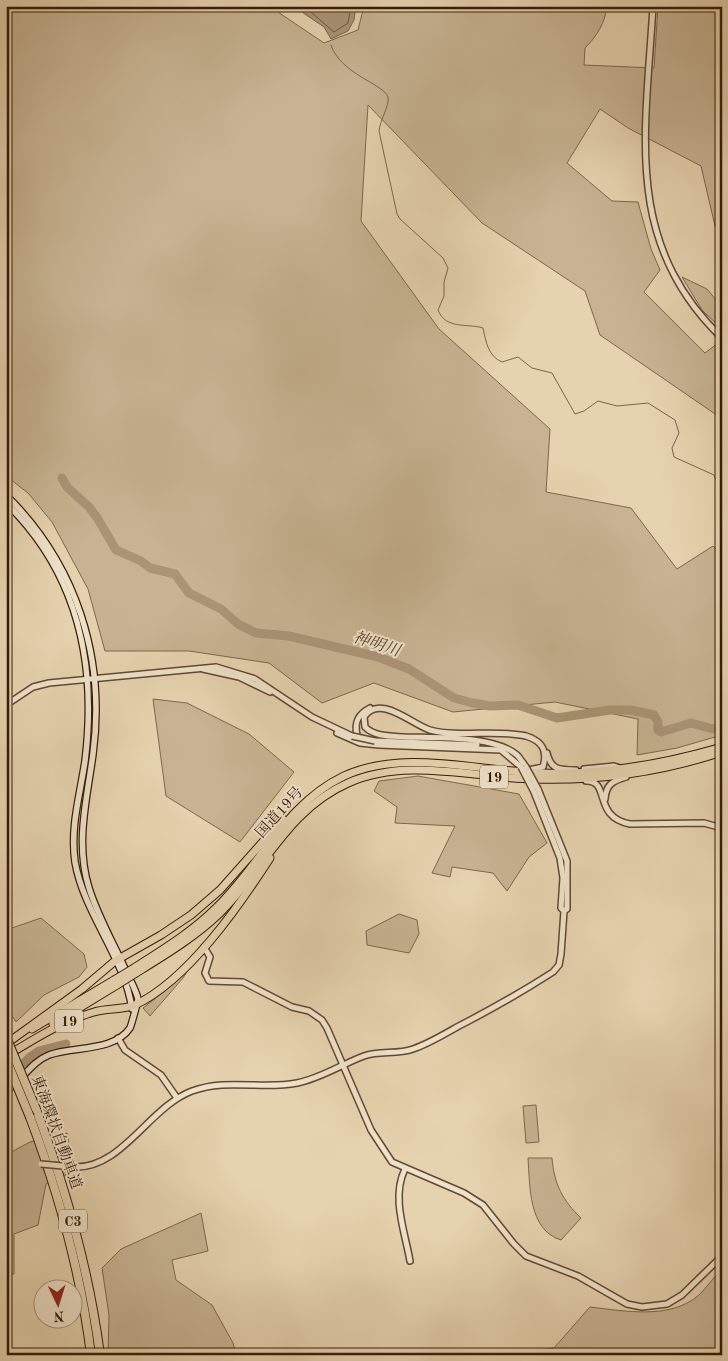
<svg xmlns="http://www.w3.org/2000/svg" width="728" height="1361" font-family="'Old Standard TT','Noto Serif JP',serif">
	<rect width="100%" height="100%" fill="#e5d2ae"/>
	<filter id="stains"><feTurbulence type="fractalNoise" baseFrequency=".004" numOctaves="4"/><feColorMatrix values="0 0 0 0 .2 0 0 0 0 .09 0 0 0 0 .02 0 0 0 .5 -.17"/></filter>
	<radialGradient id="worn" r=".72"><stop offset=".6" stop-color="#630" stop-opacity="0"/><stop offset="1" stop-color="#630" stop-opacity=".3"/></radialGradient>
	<g fill="#c7b392" stroke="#7e674d">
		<path d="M6,6H269L324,43L358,30L364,6H607C605,23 597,36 585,48L584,65L654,68L658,6H722V235L715,226L701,166L628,128L600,109L567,163L612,201L638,202L651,249L660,270L644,292L705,353L722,340V412L718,416L600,335L585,291L482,223L368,105L361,221L439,329L550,429L546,492L631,508L677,569L713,546L722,555V735L677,748L637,755L638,719L555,702L453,712L374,683L322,703L269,663L189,651H105L88,589L52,522L28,493L6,476Z"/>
		<polygon points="682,277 707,289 722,307 722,329 702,310"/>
		<polygon points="153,699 187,703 249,734 294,772 240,842 166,796"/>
		<polygon points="418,776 519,794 547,843 529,857 507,891 493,873 452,867 450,877 432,873 455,826 395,823 397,807 374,791 379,781"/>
		<polygon points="399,914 417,920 419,934 409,953 367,945 366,931"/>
		<polygon points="41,918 84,954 87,967 79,977 44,995 16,1022 6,1006 6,930"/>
		<polygon points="193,962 183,978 150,1016 143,1008 166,990"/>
		<polygon points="536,1105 539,1142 526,1143 523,1106"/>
		<polygon points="67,1133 74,1171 46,1184 38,1225 14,1234 14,1274 6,1275 6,1155 30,1142"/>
		<path d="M528,1158H552C554,1184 563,1201 581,1218L561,1240C528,1230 530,1185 528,1158Z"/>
		<polygon points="201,1213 208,1251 172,1260 176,1280 212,1305 233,1343 236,1355 108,1355 109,1315 102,1268 121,1249"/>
		<path d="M722,1269V1355H497L554,1348L590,1307C625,1311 670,1320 699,1295C707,1287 714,1277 722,1269Z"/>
	</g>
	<polygon fill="#aa9476" stroke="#7c644a" points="293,6 356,6 354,20 348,31 331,39 324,27"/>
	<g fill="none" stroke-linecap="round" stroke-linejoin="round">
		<polyline stroke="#70583f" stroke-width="1" points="304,6 334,32 348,23 351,6"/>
		<path stroke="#7c644a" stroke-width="1" d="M331,45C340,74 384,84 388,97C390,105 380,120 379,131L397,214L400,219L443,258L448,268L444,282V296L438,310C446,330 467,323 483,328C486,342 488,356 502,362L518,357L532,368L552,373L575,414L584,411L598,401L617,406L648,403L675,420L679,433L672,448L674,457L714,475L722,494"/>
		<g stroke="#aa9476" stroke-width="9">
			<polyline points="62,478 67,487 89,507 98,519 116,550 141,561 150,568 175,574 189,593 221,609 238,624 256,633 289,636 378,657 409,669 454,698 473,703 490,706 518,705 557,718 610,710 630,710 654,715 658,722 658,730 661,732 691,723 713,729 722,725"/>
			<polyline points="6,1082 29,1058 39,1051 66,1044"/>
		</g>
		<defs>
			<g id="tertiary">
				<path d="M653,6C646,130 622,242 722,338"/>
				<polyline points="203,669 239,677 270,692"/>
				<polyline points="6,705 33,687 49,683 216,667 255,679 312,717 352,736"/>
				<polyline points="337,733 360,743 379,745 501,750 521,767"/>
				<path d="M357,735C354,722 358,714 370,708"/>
				<polyline points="375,741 477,745"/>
				<path d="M547,753C551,770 559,770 576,770"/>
				<path d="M526,767C523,763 520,758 517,755C494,735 434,738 405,737C391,736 375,737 365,727L364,717C379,693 413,725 430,730C460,738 495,729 526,736C542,741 548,750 543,767L529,770"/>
				<polyline points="584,769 614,766 620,768"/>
				<path d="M586,781C611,780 592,817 630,824L704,823L722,828"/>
				<polyline points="538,789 567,861 567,909 564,911"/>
				<path d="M605,799C606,785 612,781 626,777"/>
				<polyline points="204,947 210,957 205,973 209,981 243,982 292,1007 309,1011 322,1020 327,1028 371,1130 392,1162 464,1193 483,1205 514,1244 526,1256 578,1276 627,1304 642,1307 667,1304 682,1295 722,1256"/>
				<polyline points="118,1038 125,1050 161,1075 177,1098"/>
				<path d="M74,1167C122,1169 149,1107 192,1091C227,1078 262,1090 297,1083C322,1078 342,1064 364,1056C380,1050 397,1055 413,1049C428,1044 443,1035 457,1027C490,1010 522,992 553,972L559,965L561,954L564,911L561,908L563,878L560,858L534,792"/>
				<path d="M405,1169C391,1197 405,1232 410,1261"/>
			</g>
			<g id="secondary">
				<path d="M6,495C76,564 106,657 93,754C87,799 75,843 89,888C98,917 114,944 126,971C130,980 136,990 138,999C138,1001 131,1026 130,1028C114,1052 73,1046 49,1055C31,1062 22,1081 6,1091"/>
				<path d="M6,503C78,573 97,665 85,761C80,795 70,827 75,862C84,914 125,958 132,1009"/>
			</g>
			<g id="trunk">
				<path d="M134,968C162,950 192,932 216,908C261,865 285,804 344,776C405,748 479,772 543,773C604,775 663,764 722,747"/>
				<path d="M136,973C165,955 195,937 219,914C264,870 288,809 348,783C407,757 474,778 535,779C599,781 661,772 722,752"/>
				<polyline points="53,1024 117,985"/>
				<polyline points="32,1029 114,980"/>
				<polyline points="6,1044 82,989 115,961 161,935 191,915 220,890 283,819"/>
				<path d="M6,1056C35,1039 62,1021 94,1012C107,1008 123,1010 135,1005C188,980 239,906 270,858"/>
			</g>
			<g id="motorway">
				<path d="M36,1109C66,1189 89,1270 100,1355"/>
				<path d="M30,1117C59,1194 81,1273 91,1355"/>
			</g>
		</defs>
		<use href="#tertiary" stroke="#624932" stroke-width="8"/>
		<use href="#secondary" stroke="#361b08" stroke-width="8"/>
		<use href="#trunk" stroke="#361b08" stroke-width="9"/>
		<use href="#motorway" stroke="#361b08" stroke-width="10"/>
		<use href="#tertiary" stroke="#eee2ca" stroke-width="5"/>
		<use href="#secondary" stroke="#eee2ca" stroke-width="5.5"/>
		<use href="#trunk" stroke="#e5d2ae" stroke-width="7"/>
		<use href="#motorway" stroke="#e5d2ae" stroke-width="8"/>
		<defs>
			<g id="tertiary-bridge">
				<polyline points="352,736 375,741"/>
				<polyline points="521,767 534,792"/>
				<polyline points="526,767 538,789"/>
				<polyline points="41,1164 74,1167"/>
			</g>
			<g id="trunk-bridge">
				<polyline points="114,980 134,968"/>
				<polyline points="117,985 136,973"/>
			</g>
			<g id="motorway-bridge">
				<polyline points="6,1037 36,1109"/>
				<polyline points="6,1059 30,1117"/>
			</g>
		</defs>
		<use href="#tertiary-bridge" stroke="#624932" stroke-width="8" stroke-linecap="butt"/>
		<use href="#trunk-bridge" stroke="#361b08" stroke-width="9" stroke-linecap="butt"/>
		<use href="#motorway-bridge" stroke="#361b08" stroke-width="10" stroke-linecap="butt"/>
		<use href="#tertiary-bridge" stroke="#eee2ca" stroke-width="5"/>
		<use href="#trunk-bridge" stroke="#e5d2ae" stroke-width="7"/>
		<use href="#motorway-bridge" stroke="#e5d2ae" stroke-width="8"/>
	</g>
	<g text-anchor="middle" stroke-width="4" stroke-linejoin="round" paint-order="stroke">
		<g fill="#eee2ca" stroke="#6d5742" stroke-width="1">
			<rect x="480" y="765.5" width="28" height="23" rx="4"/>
			<rect x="55" y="1009.5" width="28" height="23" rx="4"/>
			<rect x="59" y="1209.5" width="28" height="23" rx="4"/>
		</g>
		<g font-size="14" font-weight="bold" fill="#361b08">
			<text x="494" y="782">19</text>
			<text x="69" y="1026">19</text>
			<text x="73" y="1226">C3</text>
		</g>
		<g font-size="15" fill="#361b08" stroke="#eee2ca">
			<text transform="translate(279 812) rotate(-48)" y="5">国道19号</text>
			<text transform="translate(57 1132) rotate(70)" y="5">東海環状自動車道</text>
		</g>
		<g font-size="16" font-style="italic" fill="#5f452e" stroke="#eee2ca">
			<text transform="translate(377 643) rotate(18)" y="6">神明川</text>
		</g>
	</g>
	<rect width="728" height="1361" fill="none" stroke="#e5d2ae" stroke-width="25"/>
	<rect x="8" y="8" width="713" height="1346" fill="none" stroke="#361b08" stroke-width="2.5"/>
	<rect x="12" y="12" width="703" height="1336" fill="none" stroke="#361b08"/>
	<g transform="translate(58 1304) rotate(176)"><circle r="24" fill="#eee2ca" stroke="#a4927c"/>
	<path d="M0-4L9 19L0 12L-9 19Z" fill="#8f2418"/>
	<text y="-8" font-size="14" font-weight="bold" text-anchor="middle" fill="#361b08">N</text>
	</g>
	<rect width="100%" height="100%" filter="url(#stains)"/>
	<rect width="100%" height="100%" fill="url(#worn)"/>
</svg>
